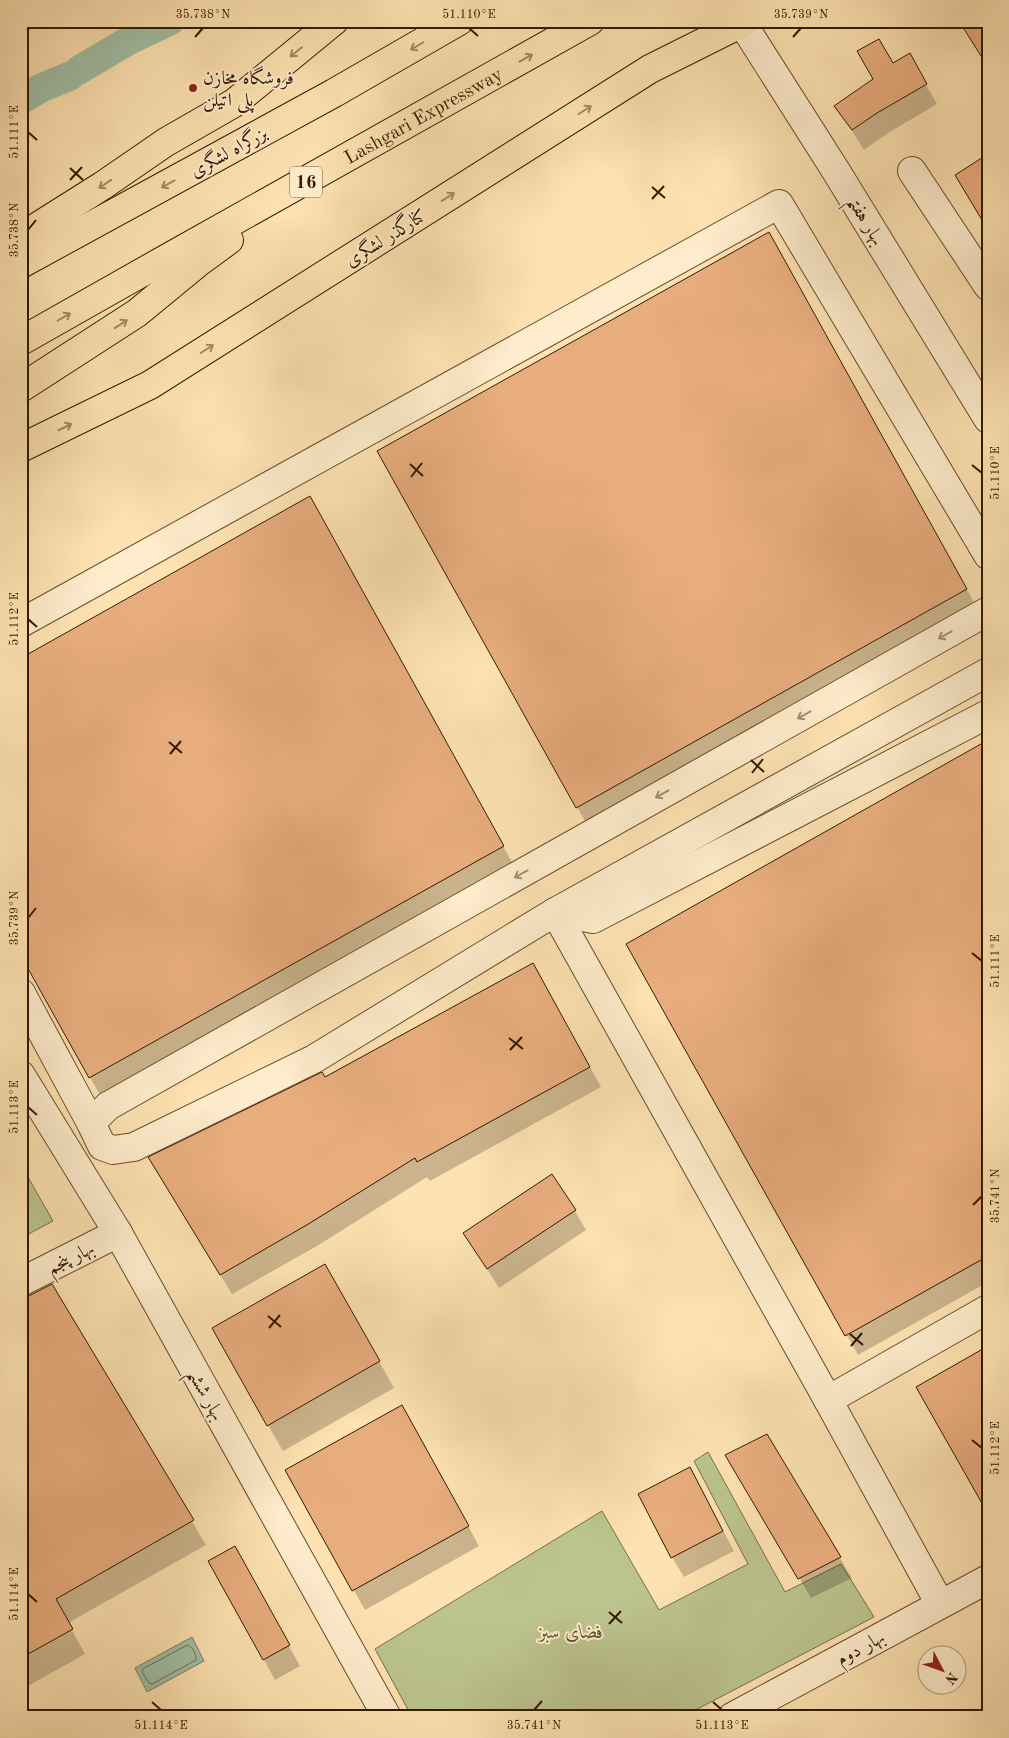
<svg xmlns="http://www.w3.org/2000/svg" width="1009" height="1738" font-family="'Old Standard TT',Amiri,serif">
	<rect width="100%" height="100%" fill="#fee2b1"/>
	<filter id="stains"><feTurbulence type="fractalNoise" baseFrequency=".004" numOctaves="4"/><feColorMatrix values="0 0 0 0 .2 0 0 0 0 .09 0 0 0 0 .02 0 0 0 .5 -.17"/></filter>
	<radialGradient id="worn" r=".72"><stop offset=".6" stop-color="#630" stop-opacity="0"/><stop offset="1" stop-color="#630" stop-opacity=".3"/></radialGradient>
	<g fill="#bcc48e" stroke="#776f47">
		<polygon points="21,1165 53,1221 21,1238"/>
		<polygon points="708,1452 785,1592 841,1564 874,1617 682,1717 412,1717 375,1649 602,1511 659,1610 748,1564 694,1461"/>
	</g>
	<polygon fill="#a1bfa6" stroke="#757d64" points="192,1637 204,1661 147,1692 135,1668"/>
	<g fill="#0003">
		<polygon points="909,55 937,104 888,133 864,150 836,106 893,65"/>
		<polygon points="783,259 981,615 592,833 577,807"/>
		<polygon points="324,524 518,873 105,1104 21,953"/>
		<polygon points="988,742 988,1282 858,1355 628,945"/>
		<polygon points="544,984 601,1087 430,1181 427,1177 317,1246 232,1294 162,1178"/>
		<polygon points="575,1211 586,1230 499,1288 465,1234"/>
		<polygon points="51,1286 206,1545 68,1623 85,1654 21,1690 21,1524"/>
		<polygon points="340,1292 394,1388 283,1451 268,1425"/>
		<polygon points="413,1426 479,1546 365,1610 287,1470"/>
		<polygon points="766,1436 852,1578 811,1598 727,1455"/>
		<polygon points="701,1489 734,1551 684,1577 672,1557"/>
		<polygon points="210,1561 246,1568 300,1666 275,1680"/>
		<polygon points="21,1697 32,1717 21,1717"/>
	</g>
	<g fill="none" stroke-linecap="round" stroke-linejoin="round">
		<path stroke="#6a6c53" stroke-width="1" d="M188,1645C192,1646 197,1655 196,1660L152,1684L149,1683L142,1672L143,1669Z"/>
		<g stroke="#a1bfa6" stroke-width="29">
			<polyline points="79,70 128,41 170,21"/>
			<polyline points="21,100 41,88 70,76"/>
		</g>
	</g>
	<g fill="#e8ad7d" stroke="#321a00">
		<polygon points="959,21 988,21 988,67"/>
		<polygon points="879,39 893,63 910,53 927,84 877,113 852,130 834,106 873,79 857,51"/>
		<polygon points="988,154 988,230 955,175"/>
		<polygon points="769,232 967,589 576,808 377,451"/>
		<polygon points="310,496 504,846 89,1078 21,956 21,658"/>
		<polygon points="988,740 988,1256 845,1336 626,944"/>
		<polygon points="533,963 590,1067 417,1162 415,1158 305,1226 220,1275 148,1157 322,1072 325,1077"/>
		<polygon points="552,1174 576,1210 487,1269 463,1233"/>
		<polygon points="325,1264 380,1361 267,1426 212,1328"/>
		<polygon points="52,1284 194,1520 56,1599 73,1629 21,1658 21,1300"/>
		<polygon points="988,1346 988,1514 916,1387"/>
		<polygon points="402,1405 469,1526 352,1591 285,1470"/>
		<polygon points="767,1434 841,1557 798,1579 725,1455"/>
		<polygon points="690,1467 723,1531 671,1558 638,1494"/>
		<polygon points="235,1546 290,1645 263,1660 208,1561"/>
	</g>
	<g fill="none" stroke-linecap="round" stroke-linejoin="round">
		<defs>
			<g id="minor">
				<polyline points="742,23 836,171 988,419"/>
				<polyline points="912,171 988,286"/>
				<polyline points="988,611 108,1106 91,1123 102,1146 113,1150 134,1147 314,1059 555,912 988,672"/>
				<polyline points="21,623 779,204 988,555"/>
				<polyline points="555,912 828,1400 940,1604"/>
				<polyline points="555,912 593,919 988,714"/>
				<polyline points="21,993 91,1123"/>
				<polyline points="21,1075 118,1233 387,1717"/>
				<polyline points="21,1282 118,1233"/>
				<polyline points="828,1400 988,1309"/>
				<polyline points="732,1717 988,1579"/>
			</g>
			<polyline id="major" points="21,448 150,385 650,69 746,21"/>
			<g id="highway">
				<polyline points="21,237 102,186 166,142 234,103 334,21"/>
				<polyline points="21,264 334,93 459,21"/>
				<path id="s1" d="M21,341C210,233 401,128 590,21"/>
				<polyline points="21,388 137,313 199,262 229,240"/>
			</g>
		</defs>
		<use href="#minor" stroke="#654c2c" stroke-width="30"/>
		<use href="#major" stroke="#321a00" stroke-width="30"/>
		<use href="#highway" stroke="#321a00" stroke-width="30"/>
		<use href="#minor" stroke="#feeccc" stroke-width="28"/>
		<use href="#major" stroke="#fee2b1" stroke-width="28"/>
		<use href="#highway" stroke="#fee2b1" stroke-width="28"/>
		<defs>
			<polyline id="rail" points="21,31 39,21"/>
		</defs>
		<use href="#rail" stroke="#321a00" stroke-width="5.5"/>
		<use href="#rail" stroke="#feeccc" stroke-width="4" stroke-dasharray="11" stroke-linecap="butt"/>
	</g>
	<defs><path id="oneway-shaft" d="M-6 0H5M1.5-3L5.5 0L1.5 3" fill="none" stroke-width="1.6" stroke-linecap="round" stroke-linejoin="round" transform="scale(1.25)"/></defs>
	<g stroke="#a28861">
		<use href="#oneway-shaft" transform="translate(417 46) rotate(150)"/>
		<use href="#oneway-shaft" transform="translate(296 52) rotate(141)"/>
		<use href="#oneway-shaft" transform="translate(526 58) rotate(-29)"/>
		<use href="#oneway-shaft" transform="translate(585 110) rotate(-32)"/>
		<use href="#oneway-shaft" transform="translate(105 184) rotate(146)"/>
		<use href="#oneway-shaft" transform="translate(168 184) rotate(151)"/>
		<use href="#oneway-shaft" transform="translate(448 197) rotate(-32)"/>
		<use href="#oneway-shaft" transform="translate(64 317) rotate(-30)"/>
		<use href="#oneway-shaft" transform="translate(121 324) rotate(-33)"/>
		<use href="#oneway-shaft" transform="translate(207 349) rotate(-32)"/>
		<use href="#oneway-shaft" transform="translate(65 427) rotate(-26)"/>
	</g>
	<g stroke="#a28e70">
		<use href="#oneway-shaft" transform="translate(945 635) rotate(151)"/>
		<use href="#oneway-shaft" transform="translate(804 715) rotate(151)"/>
		<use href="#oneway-shaft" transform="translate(662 794) rotate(151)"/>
		<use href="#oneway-shaft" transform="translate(521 874) rotate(151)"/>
	</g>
	<path fill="none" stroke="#321a00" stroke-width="2" d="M469,28L478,36M195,37L203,28M793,37L801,28M28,132L37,140M70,168L83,180M70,180L82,167M652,187L665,198M652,199L664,186M28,230L36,220M410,464L423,476M972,465L982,473M411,477L422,463M28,619L37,627M169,742L182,753M170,754L181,741M751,760L764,772M752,773L763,759M28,918L36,908M972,953L982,961M509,1038L523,1049M510,1050L522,1037M28,1107L37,1115M973,1205L982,1196M268,1316L281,1327M269,1328L280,1315M850,1334L863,1345M851,1346L862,1333M972,1440L982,1448M28,1594L37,1602M609,1612L622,1623M609,1624L621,1611M152,1702L161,1710M713,1702L722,1710M534,1710L542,1701"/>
	<circle fill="#8f2418" stroke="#feeccc" stroke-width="2" cx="193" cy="88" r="5"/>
	<g text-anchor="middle" stroke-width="4" stroke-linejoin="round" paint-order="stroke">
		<rect fill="#feeccc" stroke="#6f593d" stroke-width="1" x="290" y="166.5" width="32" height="31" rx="4"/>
		<g font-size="18" font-weight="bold" fill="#321a00">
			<text x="306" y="188">16</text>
		</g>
		<g font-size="19" fill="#321a00" stroke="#feeccc" text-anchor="start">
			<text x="203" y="84">فروشگاه مخازن<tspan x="203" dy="22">پلی اتیلن</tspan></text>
		</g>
		<g font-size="19" fill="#321a00" stroke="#feeccc">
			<text dy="7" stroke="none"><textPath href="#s1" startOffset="461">Lashgari Expressway</textPath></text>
			<text transform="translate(228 151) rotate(-29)" y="7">بزرگراه لشگری</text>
			<text transform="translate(867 220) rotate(59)" y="7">بهار هفتم</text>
			<text transform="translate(385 237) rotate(-32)" y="7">کنارگذر لشگری</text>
			<text transform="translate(70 1257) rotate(-27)" y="7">بهار پنجم</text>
			<text transform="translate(207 1394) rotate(61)" y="7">بهار ششم</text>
			<text transform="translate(860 1647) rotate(-29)" y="7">بهار دوم</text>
		</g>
		<g font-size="19" font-style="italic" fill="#5b4d2b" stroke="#feeccc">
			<text x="571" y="1638">فضای سبز</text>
		</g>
	</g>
	<rect width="1009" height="1738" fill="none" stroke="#fee2b1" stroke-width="55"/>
	<g transform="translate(942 1670) rotate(131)"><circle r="24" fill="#feeccc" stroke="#ac987a"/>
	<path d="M0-4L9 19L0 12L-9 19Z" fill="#8f2418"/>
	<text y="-8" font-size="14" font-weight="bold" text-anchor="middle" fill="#321a00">N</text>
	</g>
	<rect x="28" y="28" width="954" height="1682" fill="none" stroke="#321a00" stroke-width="2"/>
	<g font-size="12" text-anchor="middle" fill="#321a00">
		<text x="203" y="18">35.738°N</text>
		<text x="469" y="18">51.110°E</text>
		<text x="801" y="18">35.739°N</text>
		<text transform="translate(14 132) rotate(-90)" y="4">51.111°E</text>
		<text transform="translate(14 230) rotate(-90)" y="4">35.738°N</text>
		<text transform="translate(995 473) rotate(-90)" y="4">51.110°E</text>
		<text transform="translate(14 619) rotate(-90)" y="4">51.112°E</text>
		<text transform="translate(14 918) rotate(-90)" y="4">35.739°N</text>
		<text transform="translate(995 961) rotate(-90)" y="4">51.111°E</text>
		<text transform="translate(14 1107) rotate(-90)" y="4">51.113°E</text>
		<text transform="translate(995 1196) rotate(-90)" y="4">35.741°N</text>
		<text transform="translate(995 1448) rotate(-90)" y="4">51.112°E</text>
		<text transform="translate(14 1594) rotate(-90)" y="4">51.114°E</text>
		<text x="161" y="1729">51.114°E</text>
		<text x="534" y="1729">35.741°N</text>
		<text x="722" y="1729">51.113°E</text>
	</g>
	<rect width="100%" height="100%" filter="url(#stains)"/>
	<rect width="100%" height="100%" fill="url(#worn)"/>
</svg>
